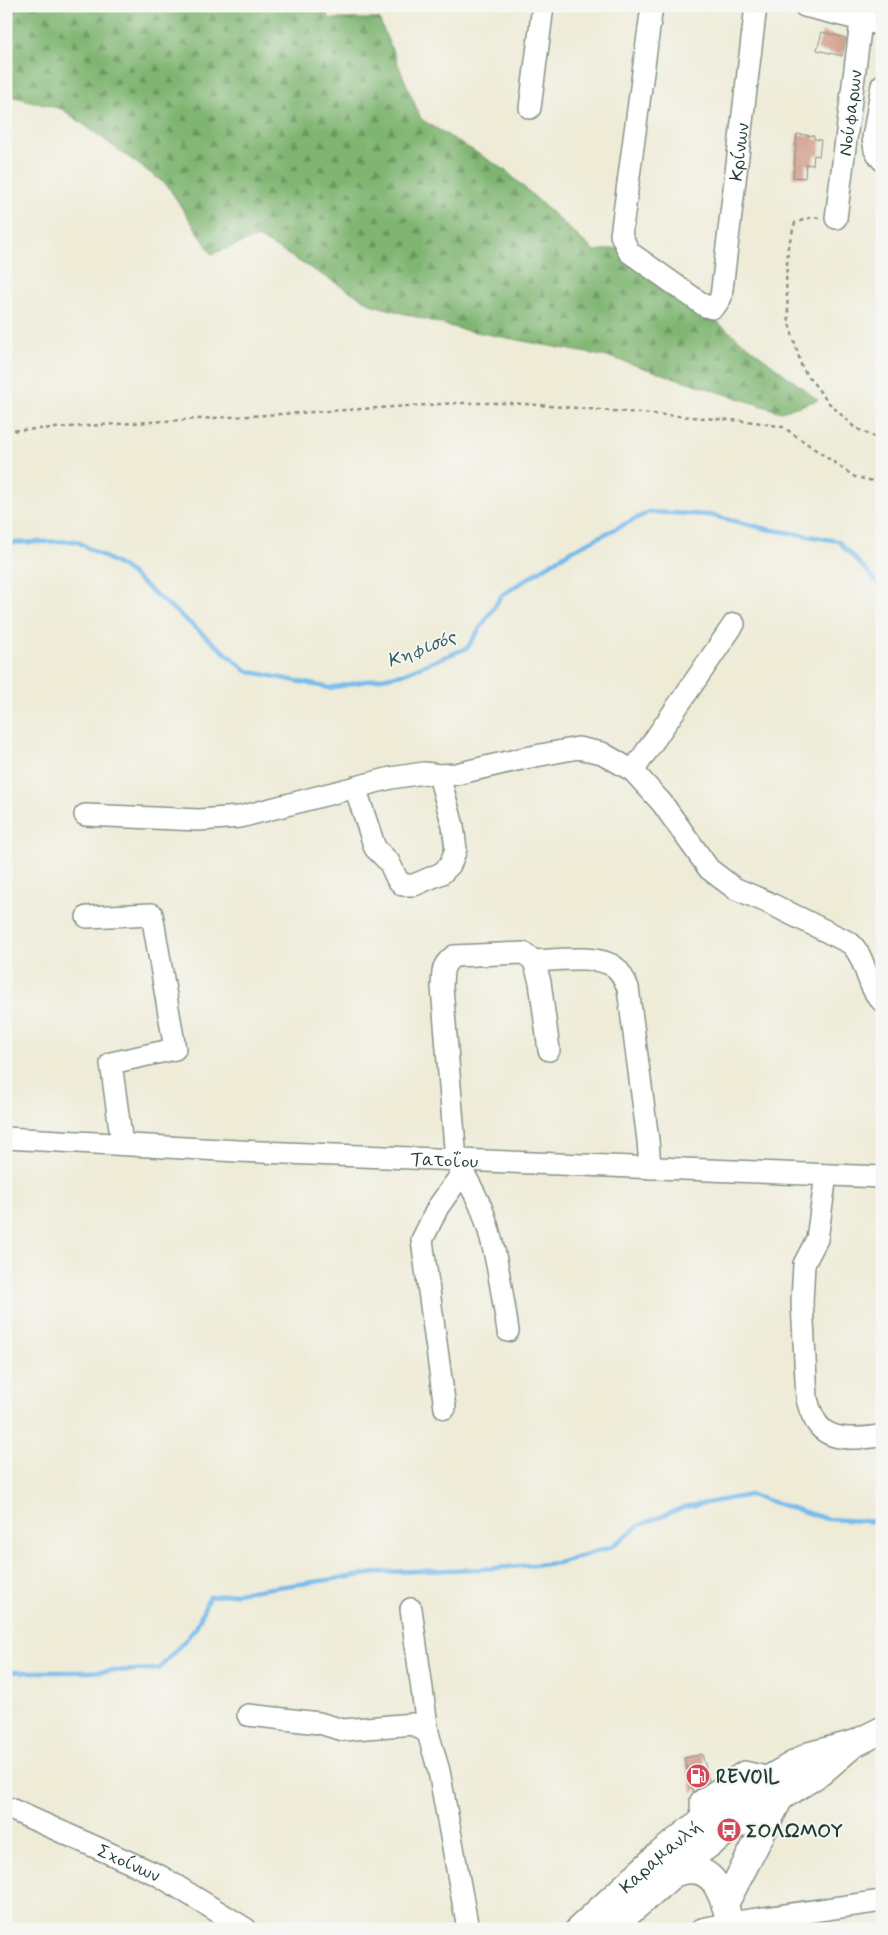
<svg xmlns="http://www.w3.org/2000/svg" width="888" height="1935" font-family="Mynerve,sans-serif">
	<defs>
		<pattern id="forest-firs" width="22" height="20" patternUnits="userSpaceOnUse" patternTransform="scale(1.25)"><rect width="22" height="20" fill="#7fb571"/><path d="M5 1l3.5 6h-7zM16 11l3.5 6h-7z" fill="#67945e"/></pattern>
	</defs>
	<rect width="100%" height="100%" fill="#f6f6f2"/>
	<filter id="ink" filterUnits="userSpaceOnUse"><feTurbulence type="fractalNoise" baseFrequency=".02" numOctaves="2"/><feDisplacementMap in="SourceGraphic" scale="10" xChannelSelector="R" yChannelSelector="G"/><feConvolveMatrix kernelMatrix="1 2 1 2 8 2 1 2 1" color-interpolation-filters="sRGB"/></filter>
	<filter id="wash" filterUnits="userSpaceOnUse"><feTurbulence type="fractalNoise" baseFrequency=".0096" numOctaves="4" result="noise"/><feDisplacementMap in="SourceGraphic" scale="20" xChannelSelector="R" yChannelSelector="G"/><feGaussianBlur stdDeviation="1.12" result="paint"/><feColorMatrix in="noise" values="0 0 0 0 0 0 0 0 0 0 0 0 0 0 0 0 0 1.4 0 .05"/><feComposite in="paint" operator="in"/></filter>
	<g filter="url(#wash)">
		<rect width="100%" height="100%" fill="#eeebd7"/>
		<polygon fill="url(#forest-firs)" stroke="#4f7952" points="6,6 321,6 330,19 379,19 421,119 505,170 594,251 635,246 722,326 818,400 781,412 613,358 460,329 373,305 258,237 212,254 167,185 62,109 6,95"/>
		<g fill="none" stroke-linecap="round" stroke-linejoin="round">
			<g stroke="#76bbec" stroke-width="4.5">
				<polyline points="6,543 76,541 124,568 247,671 330,688 402,674 467,648 502,595 569,552 649,512 710,515 767,529 838,541 882,587"/>
				<polyline points="6,1672 88,1672 159,1669 196,1628 209,1597 383,1572 482,1569 558,1563 611,1547 640,1525 684,1507 750,1495 827,1519 882,1522"/>
			</g>
		</g>
		<g id="blocks">
			<g fill="#d19d8a">
				<polygon points="822,32 846,38 842,56 817,50"/>
				<polygon points="797,134 814,136 814,139 821,140 819,156 814,155 813,165 806,164 805,178 793,177"/>
				<polygon points="702,1754 709,1780 693,1792 684,1758"/>
			</g>
		</g>
	</g>
	<g filter="url(#ink)">
		<use href="#blocks" fill-opacity="0" stroke="#869486" stroke-width="1"/>
		<g fill="none" stroke-linecap="round" stroke-linejoin="round">
			<defs>
				<g id="minor">
					<path id="s1" d="M652,6L621,235L629,252L705,306L712,308L716,305L721,297L756,6"/>
					<polyline points="805,6 882,25"/>
					<polyline points="882,85 873,138 875,150 882,160"/>
					<polyline points="530,108 543,6"/>
					<path id="s2" d="M836,218L863,6"/>
					<polyline points="633,771 734,624"/>
					<polyline points="355,787 375,848 389,862 397,879 403,885 414,885 442,873 450,865 456,849 453,826 439,775"/>
					<path d="M85,815L199,820L240,817L391,778L424,773L439,775L456,774L525,758L578,748L602,753L633,771L662,803L709,869L734,888L767,902L850,943C867,958 865,985 882,1001"/>
					<polyline points="87,917 152,914 175,1049 111,1063 122,1144"/>
					<path d="M534,961C556,960 599,954 616,968C622,974 625,981 628,988L648,1140L650,1168"/>
					<path id="s3" d="M6,1138L238,1151L882,1177"/>
					<path d="M826,1175L817,1239L804,1264L802,1302L807,1399C814,1427 825,1439 855,1438C865,1438 872,1438 882,1435"/>
					<path d="M508,1331C502,1293 497,1254 485,1218C479,1198 466,1178 456,1160L442,987C443,971 441,966 454,956L524,953L534,961L540,982L549,1050"/>
					<polyline points="445,1408 422,1240 438,1207 463,1172"/>
					<polyline points="411,1609 428,1733"/>
					<polyline points="248,1715 319,1723 343,1730 413,1724 428,1733 439,1771 468,1929"/>
					<path id="s4" d="M6,1807L160,1876L246,1929"/>
					<polyline points="702,1821 701,1801 744,1772 770,1778"/>
					<polyline points="702,1929 730,1923 882,1901"/>
				</g>
				<g id="major">
					<path d="M670,1875C713,1858 721,1890 730,1923"/>
					<polyline points="725,1904 780,1798"/>
					<path id="s5" d="M579,1929L660,1854L694,1827L734,1799L810,1755L856,1743L882,1730"/>
					<polyline points="610,1929 696,1854 729,1830 821,1772 849,1748"/>
				</g>
			</defs>
			<use href="#minor" stroke="#869486" stroke-width="24"/>
			<use href="#major" stroke="#869486" stroke-width="29"/>
			<g stroke="#869486" stroke-width="2.5" stroke-dasharray="4 4" stroke-linecap="butt">
				<polyline points="819,218 812,217 795,223 788,247 786,283 789,323 802,368 827,401 854,427 882,441"/>
				<polyline points="6,431 457,403 512,403 755,422 783,427 855,477 882,483"/>
			</g>
			<use href="#minor" stroke="#fff" stroke-width="21"/>
			<use href="#major" stroke="#fff" stroke-width="26"/>
		</g>
	</g>
	<defs>
		<symbol id="fuel-disc" viewBox="-11 -11 22 22"><circle r="9.5" fill="#d1495b" stroke="#f6f6f2"/><path d="M-5.5-6h7V0h2V4h1.3V-2.5L3-4.5l.8-.8L6-3V5H2.5V1h-1V6h-7ZM-4.2-4.7v3.2H.2V-4.7Z" fill="#fff"/></symbol>
		<symbol id="bus-disc" viewBox="-11 -11 22 22"><circle r="9.5" fill="#d1495b" stroke="#f6f6f2"/><path d="M-5-6H5V4H4V6H2V4H-2V6H-4V4H-5ZM-3.5-4V0h7V-4ZM-3.5 1.2v1.5H-2V1.2ZM2 1.2v1.5H3.5V1.2Z" fill="#fff"/></symbol>
	</defs>
	<g fill-rule="evenodd">
		<use href="#fuel-disc" x="684" y="1762" width="28" height="28"/>
		<use href="#bus-disc" x="715" y="1816" width="28" height="28"/>
	</g>
	<g text-anchor="middle" stroke-width="4" stroke-linejoin="round" paint-order="stroke">
		<g font-size="19" fill="#1f3d34" stroke="#f6f6f2">
			<text dy="7" stroke="none"><textPath href="#s2" startOffset="106">Νούφαρων</textPath></text>
			<text dy="7" stroke="none"><textPath href="#s1" startOffset="511">Κρίνων</textPath></text>
			<text dy="7" stroke="none"><textPath href="#s3" startOffset="439">Τατοΐου</textPath></text>
			<text dy="7" stroke="none"><textPath href="#s5" startOffset="109">Καραμανλή</textPath></text>
			<text dy="7" stroke="none"><textPath href="#s4" startOffset="135">Σχοίνων</textPath></text>
		</g>
		<g font-size="19" font-weight="bold" fill="#1f3d34" stroke="#f6f6f2" text-anchor="start">
			<text x="716" y="1783">REVOIL</text>
			<text x="746" y="1837">ΣΟΛΩΜΟΥ</text>
		</g>
		<g font-size="20" font-style="italic" fill="#355c62" stroke="#f6f6f2">
			<text transform="translate(421 648) rotate(-21)" y="7">Κηφισός</text>
		</g>
	</g>
	<rect width="888" height="1935" fill="none" stroke="#f6f6f2" stroke-width="25"/>
</svg>
